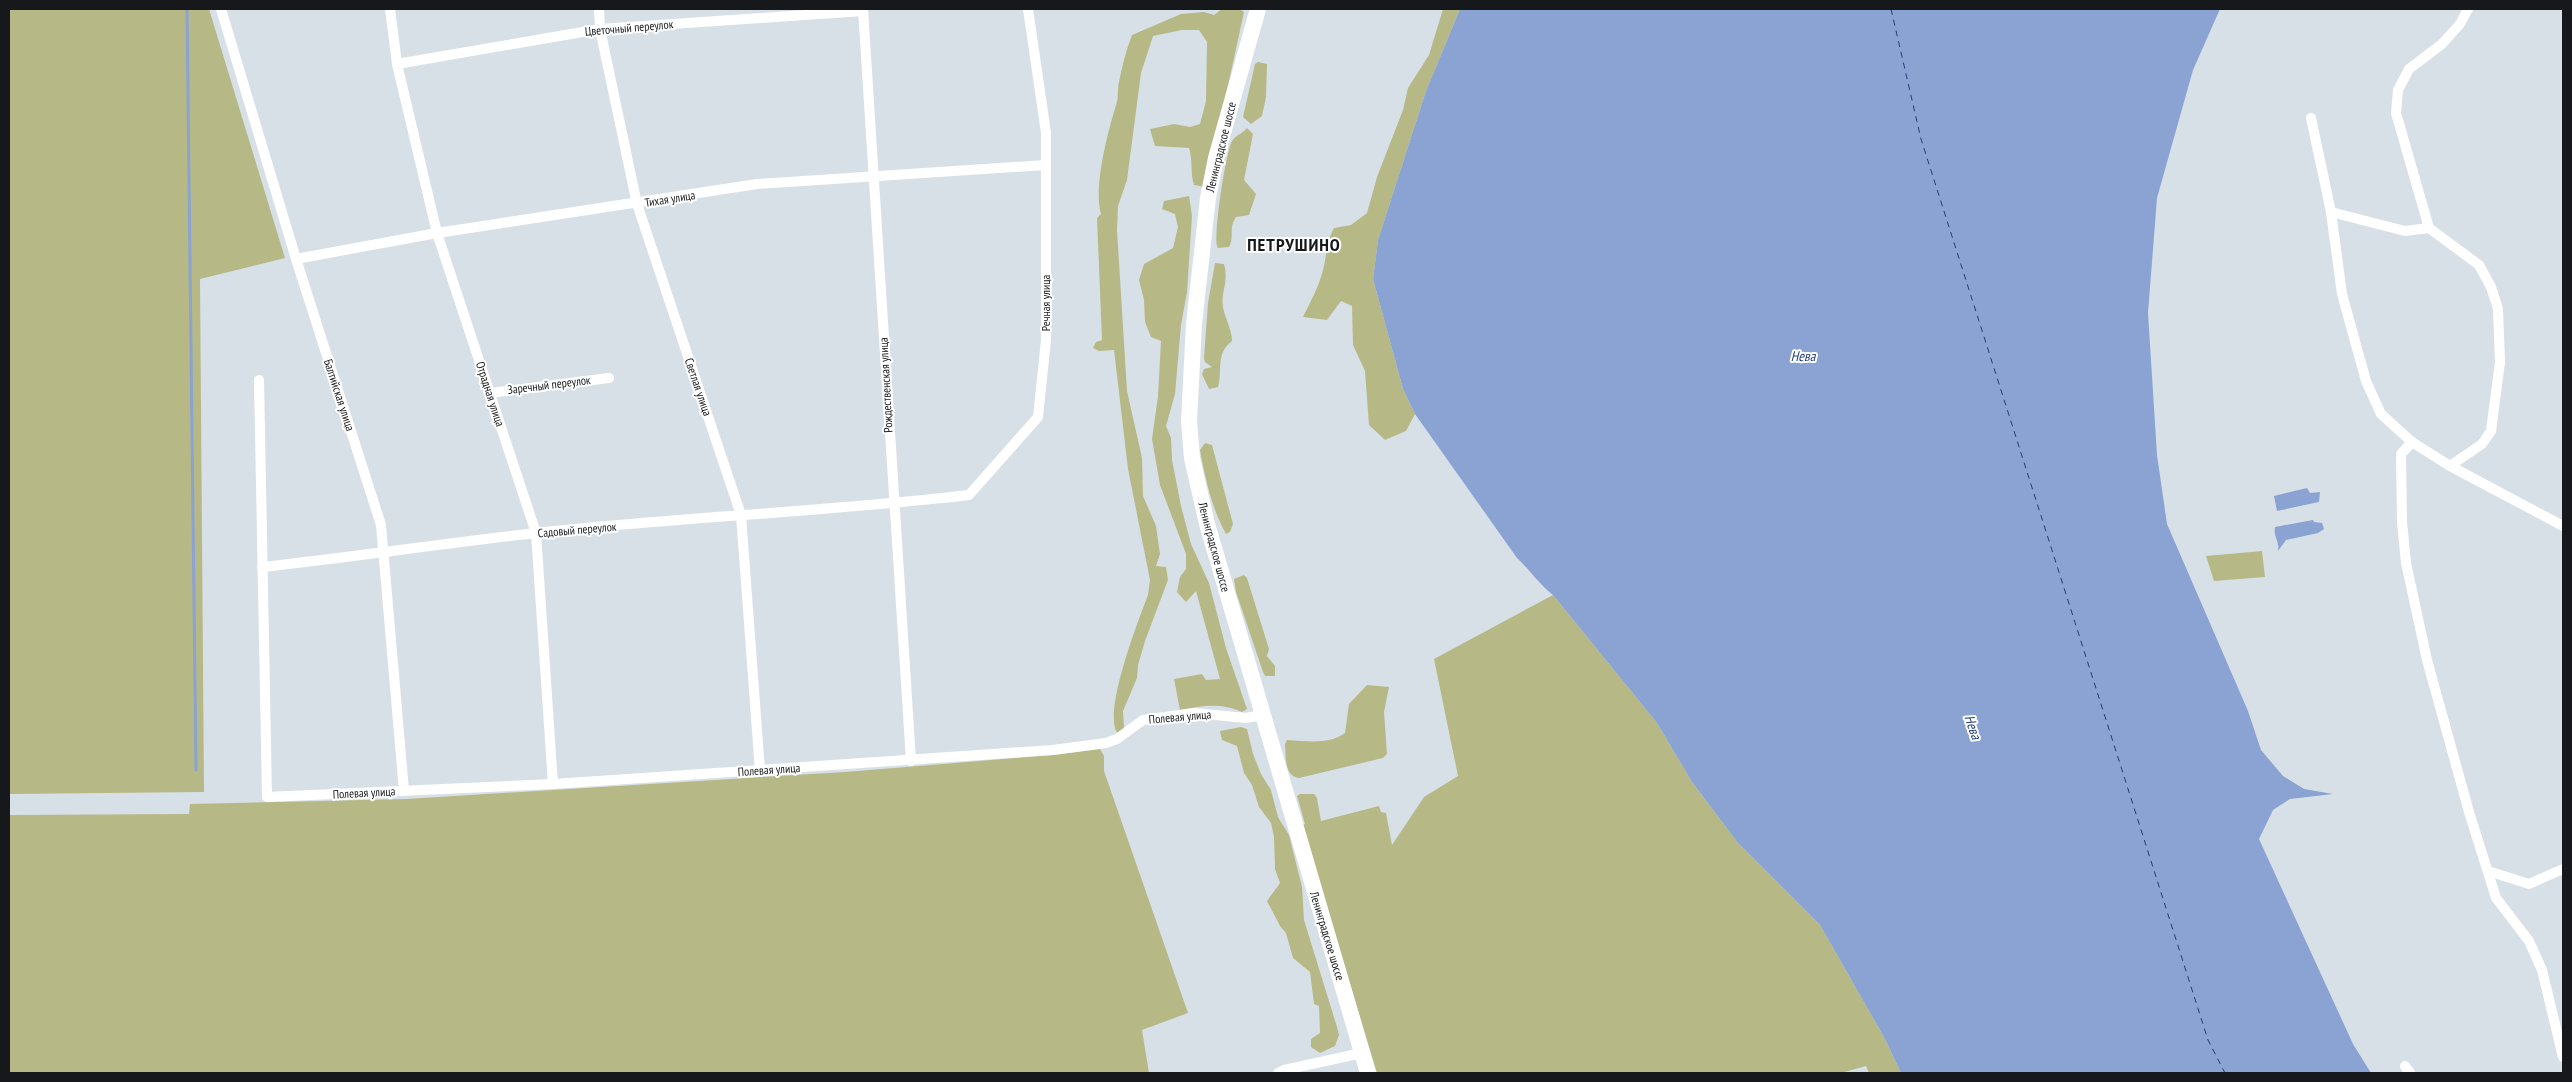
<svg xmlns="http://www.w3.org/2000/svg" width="2572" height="1082" font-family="'PT Sans Narrow',sans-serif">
	<rect width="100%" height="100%" fill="#d8e0e7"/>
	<g fill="#b6b985">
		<polygon points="9,9 209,9 285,258 200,279 204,792 9,794"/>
		<path d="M1222,9H1239L1244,12L1206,187L1194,185C1190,172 1193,161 1189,148L1155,146L1150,129L1174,124L1190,127L1200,124L1206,101L1207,42L1199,30H1182L1153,36L1141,73L1127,180L1118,206L1117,230L1127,391L1142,458L1143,496L1156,526L1160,554L1156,566L1166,567L1168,580L1145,641L1138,665L1137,678L1123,711L1124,727L1122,735H1119C1100,718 1139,619 1148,595L1150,580L1128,469L1114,350L1099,351L1093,348L1096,342L1102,340L1097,218L1101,214C1093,187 1108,132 1116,105C1119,98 1117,90 1119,82C1122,66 1126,51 1132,35L1181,14L1204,12L1214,15Z"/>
		<path d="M1443,9H1460L1426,91L1378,240L1373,279L1403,389L1415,414L1406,431L1385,440L1369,425L1365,371L1353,345L1352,306L1341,301L1327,320L1303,317C1311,301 1319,286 1323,270C1327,255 1326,242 1334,228L1351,225L1367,213L1377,177L1403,110L1408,88L1429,55Z"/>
		<polygon points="1258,62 1267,64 1266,97 1262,116 1251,124 1243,117 1255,64"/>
		<path d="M1247,128L1253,134L1244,180L1256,194L1249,215L1236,217C1228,229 1235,237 1229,247L1218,248C1212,240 1226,151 1232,141C1236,135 1243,133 1247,128Z"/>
		<path d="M1189,196L1192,216L1187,292L1181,325L1175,394L1166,426L1171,438L1172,460L1181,506L1191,544L1209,583L1226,648L1247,709L1242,712C1220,702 1202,706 1180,710L1174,679L1202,674L1206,680L1220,679L1196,591L1186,602L1177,592L1180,577L1186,569V554L1160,485L1152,439L1158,396L1161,341L1151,337L1145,322L1144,300L1139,280L1144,264L1173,248L1178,227L1175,214L1162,209L1164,201Z"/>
		<path d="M1215,263L1224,264C1229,283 1221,289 1223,307C1225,319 1232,329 1232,341C1215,354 1223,370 1218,387L1209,389L1202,374L1204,369L1212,367L1205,362L1204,358L1208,303Z"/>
		<path d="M1205,443L1212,445L1233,524L1230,532L1226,534C1212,509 1205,478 1200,450Z"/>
		<polygon points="2262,551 2265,577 2214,581 2206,556"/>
		<polygon points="1244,575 1247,578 1269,649 1267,656 1275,666 1275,676 1265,676 1263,672 1236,592 1234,579"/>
		<polygon points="1553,595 1657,723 1692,782 1738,843 1820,925 1885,1039 1901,1073 1869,1073 1866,1066 1841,1073 1377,1073 1302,825 1305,824 1297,796 1300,794 1314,794 1317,798 1321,821 1379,806 1381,812 1386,813 1392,845 1424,797 1458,776 1434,659"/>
		<path d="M1367,685L1389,687L1384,712L1387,754L1383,758L1299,778C1284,776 1286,757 1285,744L1287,740C1308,741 1328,745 1345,733L1349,704Z"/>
		<polygon points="1241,727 1247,729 1253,754 1261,774 1271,790 1278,817 1289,835 1302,887 1304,920 1337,1027 1339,1035 1335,1046 1320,1053 1311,1047 1311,1039 1320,1033 1319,1006 1314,1004 1310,972 1293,958 1286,933 1280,926 1267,901 1280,883 1275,869 1274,837 1271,823 1259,807 1252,785 1244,773 1237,746 1222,740 1220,731"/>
		<polygon points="1100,749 1104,756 1104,771 1188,1013 1142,1030 1149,1073 9,1073 9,815 189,814 190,804 406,799 845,772 1053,755"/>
	</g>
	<g fill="#8aa3d2">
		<path d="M1460,9H2220L2193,70L2157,198L2148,313L2157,455L2167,524L2248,711L2261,750L2283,776L2304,789L2333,794L2290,799L2273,810L2259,839L2353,1044L2371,1073H1901L1885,1039L1820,925L1738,843L1692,782L1657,723L1553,595C1539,584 1530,570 1517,558L1415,414L1403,389L1373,279L1378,240L1426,91Z"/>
		<polygon points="2307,488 2310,493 2320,492 2319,502 2277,511 2274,496"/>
		<path d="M2313,520L2314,522L2322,523L2324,529L2318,533L2286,540L2278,551C2280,542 2273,537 2275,527Z"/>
	</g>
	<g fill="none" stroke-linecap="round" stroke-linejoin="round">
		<polyline stroke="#8aa3d2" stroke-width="3" points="187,9 196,770"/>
		<polyline stroke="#213d77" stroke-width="1" stroke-dasharray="6 5" stroke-linecap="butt" points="1891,9 1921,139 2208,1040 2225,1073"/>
		<g stroke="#fff" stroke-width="10">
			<polyline points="221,9 296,259 381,525 404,791"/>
			<polyline points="390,9 397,64 437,233 536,533 553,784"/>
			<polyline points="599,9 600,29 637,204 741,515 760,771"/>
			<polyline points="863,9 911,761"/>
			<polyline points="397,64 600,29 863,11"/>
			<polyline points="2311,118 2331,212 2342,294 2366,381 2381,414 2412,442 2450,466 2563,526"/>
			<polyline points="2331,212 2405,231 2429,228 2479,265 2491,287 2498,309 2500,362 2491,431 2482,444 2450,466"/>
			<polyline points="2429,228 2396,113 2398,90 2409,69 2442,44 2460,24 2468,9"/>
			<polyline points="296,259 437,233 757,184 1046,165"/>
			<polyline points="259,380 267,797 553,784 1053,750 1106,743 1117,739 1143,720 1194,713 1246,718 1262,715"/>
			<polyline points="490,393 609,378"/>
			<polyline points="2412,442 2401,454 2402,522 2406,563 2427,660 2469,812 2496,898 2529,941 2542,970 2563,1057"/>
			<path d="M262,567C354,557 445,543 536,533C680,517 825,512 969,495L1038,417L1046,340V133L1028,9"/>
			<polyline points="2488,871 2529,884 2563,869"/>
			<polyline points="2405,1066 2410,1073"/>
			<polyline points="1278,1073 1284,1070 1362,1053"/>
		</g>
		<polyline stroke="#fff" stroke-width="16" points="1258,9 1216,158 1208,198 1194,324 1189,421 1192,458 1207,524 1368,1073"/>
	</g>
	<g text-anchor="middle" stroke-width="4" stroke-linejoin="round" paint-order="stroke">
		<g font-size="12" fill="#16181b" stroke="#fff">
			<text transform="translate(629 28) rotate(-5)" y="4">Цветочный переулок</text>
			<text transform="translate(1221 147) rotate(-76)" y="4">Ленинградское шоссе</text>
			<text transform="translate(670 199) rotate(-9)" y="4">Тихая улица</text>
			<text transform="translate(1046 303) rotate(-90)" y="4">Речная улица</text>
			<text transform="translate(549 385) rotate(-7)" y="4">Заречный переулок</text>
			<text transform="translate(886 385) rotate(-93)" y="4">Рождественская улица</text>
			<text transform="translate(698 387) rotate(71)" y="4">Светлая улица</text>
			<text transform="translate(490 394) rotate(72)" y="4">Отрадная улица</text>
			<text transform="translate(339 395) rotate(72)" y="4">Балтийская улица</text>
			<text transform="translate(577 530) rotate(-5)" y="4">Садовый переулок</text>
			<text transform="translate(1214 547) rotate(75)" y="4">Ленинградское шоссе</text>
			<text transform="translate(1180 717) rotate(-5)" y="4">Полевая улица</text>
			<text transform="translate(769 770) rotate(-4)" y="4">Полевая улица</text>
			<text transform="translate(364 793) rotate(-3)" y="4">Полевая улица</text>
			<text transform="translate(1327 936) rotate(73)" y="4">Ленинградское шоссе</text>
		</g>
		<g font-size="14" font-style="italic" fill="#213d77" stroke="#fff">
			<text x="1803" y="361">Нева</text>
			<text transform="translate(1973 727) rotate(71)" y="5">Нева</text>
		</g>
		<g font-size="18" font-weight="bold" letter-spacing="1" fill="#16181b" stroke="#fff">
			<text x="1294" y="251">ПЕТРУШИНО</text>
		</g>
	</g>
	<rect width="2572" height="1082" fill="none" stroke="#16181b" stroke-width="20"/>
</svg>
